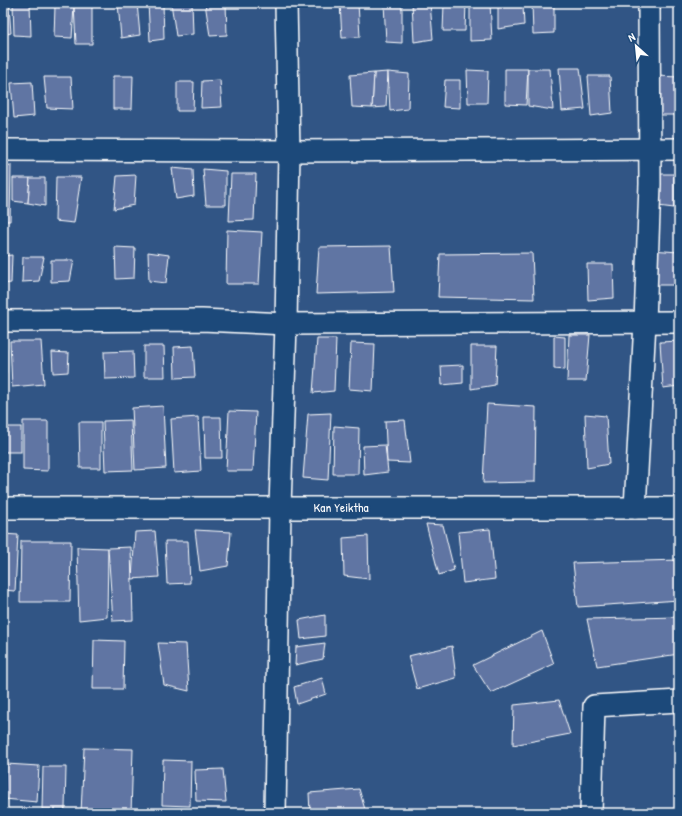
<svg xmlns="http://www.w3.org/2000/svg" width="682" height="816" font-family="'Patrick Hand',sans-serif">
	<rect width="100%" height="100%" fill="#315585"/>
	<filter id="ink" filterUnits="userSpaceOnUse"><feTurbulence type="fractalNoise" baseFrequency=".025" numOctaves="2"/><feDisplacementMap in="SourceGraphic" scale="8" xChannelSelector="R" yChannelSelector="G"/><feConvolveMatrix kernelMatrix="1 2 1 2 8 2 1 2 1" color-interpolation-filters="sRGB"/></filter>
	<g filter="url(#ink)">
		<g fill="#6175a3" stroke="#fff">
			<polygon points="13,3 30,3 31,36 14,35"/>
			<polygon points="118,3 137,3 140,35 121,38"/>
			<polygon points="148,3 163,3 164,39 150,41"/>
			<polygon points="171,3 192,3 193,34 176,36"/>
			<polygon points="205,3 226,3 227,35 210,36"/>
			<polygon points="340,3 358,3 360,37 342,38"/>
			<polygon points="384,3 402,3 402,43 386,42"/>
			<polygon points="412,3 430,3 433,39 414,42"/>
			<polygon points="466,3 465,31 443,31 444,4"/>
			<polygon points="470,3 490,3 492,40 470,41"/>
			<polygon points="532,3 554,3 554,33 533,34"/>
			<polygon points="74,5 72,38 54,37 55,6"/>
			<polygon points="74,5 92,5 92,44 76,44"/>
			<polygon points="498,5 523,6 524,25 498,29"/>
			<polygon points="9,6 11,33 3,35 3,7"/>
			<polygon points="559,68 580,68 585,109 562,111"/>
			<polygon points="505,69 528,69 526,105 505,104"/>
			<polygon points="528,69 550,69 553,110 528,106"/>
			<polygon points="467,70 488,71 487,103 468,103"/>
			<polygon points="388,72 386,107 372,108 374,73"/>
			<polygon points="388,72 409,74 408,109 390,111"/>
			<polygon points="374,73 372,108 352,107 350,75"/>
			<polygon points="113,76 133,76 132,109 113,109"/>
			<polygon points="588,76 610,76 612,113 591,116"/>
			<polygon points="657,76 678,77 679,115 659,115"/>
			<polygon points="44,77 71,77 73,109 47,108"/>
			<polygon points="220,80 222,107 201,108 202,81"/>
			<polygon points="445,80 460,80 460,108 443,107"/>
			<polygon points="32,82 34,116 14,118 11,83"/>
			<polygon points="177,82 194,82 193,111 177,111"/>
			<polygon points="11,165 10,221 3,221 3,166"/>
			<polygon points="172,168 193,170 194,196 176,199"/>
			<polygon points="203,169 226,171 226,205 206,205"/>
			<polygon points="231,174 256,174 254,220 229,221"/>
			<polygon points="657,174 674,174 674,208 658,206"/>
			<polygon points="136,175 134,205 114,209 117,176"/>
			<polygon points="56,177 81,177 74,223 55,221"/>
			<polygon points="13,178 30,178 28,203 13,201"/>
			<polygon points="30,178 45,178 45,206 28,203"/>
			<polygon points="227,230 262,232 259,284 226,284"/>
			<polygon points="391,246 394,292 316,294 319,247"/>
			<polygon points="115,247 135,248 134,278 116,279"/>
			<polygon points="651,250 679,252 679,285 656,285"/>
			<polygon points="148,252 169,255 166,283 149,281"/>
			<polygon points="532,253 534,299 438,297 440,254"/>
			<polygon points="12,255 11,283 3,284 3,256"/>
			<polygon points="23,257 44,257 39,281 22,282"/>
			<polygon points="51,260 74,260 70,281 51,282"/>
			<polygon points="587,264 613,264 614,298 588,300"/>
			<polygon points="569,335 590,335 586,381 567,381"/>
			<polygon points="554,336 565,337 565,370 554,369"/>
			<polygon points="317,339 336,339 334,391 313,393"/>
			<polygon points="10,341 41,341 44,384 12,387"/>
			<polygon points="679,341 679,386 663,388 660,342"/>
			<polygon points="351,343 375,344 373,391 349,389"/>
			<polygon points="144,346 164,346 165,377 144,377"/>
			<polygon points="193,346 195,377 175,378 174,347"/>
			<polygon points="471,346 497,346 495,385 471,389"/>
			<rect x="3" y="349" width="3" height="24"/>
			<polygon points="133,351 134,378 105,379 104,352"/>
			<polygon points="52,352 69,353 68,372 53,373"/>
			<polygon points="463,365 463,383 442,385 441,366"/>
			<polygon points="487,404 536,407 535,482 483,483"/>
			<polygon points="163,406 166,468 135,470 132,408"/>
			<polygon points="229,411 256,412 253,471 226,471"/>
			<polygon points="331,413 328,480 303,478 308,414"/>
			<polygon points="585,414 606,416 609,464 587,468"/>
			<polygon points="198,417 201,471 174,473 171,419"/>
			<polygon points="204,417 221,417 222,458 205,458"/>
			<polygon points="131,420 133,470 105,471 103,421"/>
			<polygon points="405,420 410,463 387,462 385,421"/>
			<polygon points="23,421 48,421 48,471 23,470"/>
			<polygon points="79,422 101,422 101,468 80,468"/>
			<polygon points="334,426 359,428 358,474 333,474"/>
			<rect x="3" y="427" width="18" height="25"/>
			<polygon points="385,445 388,472 364,475 363,446"/>
			<polygon points="426,524 443,525 454,570 439,575"/>
			<polygon points="490,529 495,579 463,583 458,532"/>
			<polygon points="195,530 231,532 228,566 200,571"/>
			<polygon points="155,531 159,577 132,579 135,532"/>
			<polygon points="3,534 18,535 15,591 3,590"/>
			<polygon points="368,536 369,579 344,576 343,538"/>
			<polygon points="21,541 71,541 70,602 20,602"/>
			<polygon points="165,541 188,541 190,583 167,584"/>
			<polygon points="77,547 108,548 107,617 79,620"/>
			<polygon points="131,547 133,620 113,621 108,548"/>
			<polygon points="679,560 679,600 578,607 573,563"/>
			<polygon points="325,615 325,636 301,639 299,620"/>
			<polygon points="679,617 679,654 597,666 587,619"/>
			<polygon points="542,631 554,664 491,693 473,665"/>
			<polygon points="94,640 124,641 123,689 93,689"/>
			<polygon points="158,643 186,644 189,691 164,685"/>
			<polygon points="325,643 323,659 295,665 296,647"/>
			<polygon points="452,646 456,678 417,689 408,656"/>
			<polygon points="322,678 326,694 297,704 294,687"/>
			<polygon points="559,700 570,734 513,745 514,705"/>
			<polygon points="3,743 6,744 3,761"/>
			<polygon points="84,748 133,749 131,813 81,813"/>
			<polygon points="163,760 191,761 190,806 162,805"/>
			<polygon points="6,764 39,766 37,802 4,799"/>
			<polygon points="43,767 66,767 65,809 42,809"/>
			<polygon points="223,769 226,802 196,801 195,770"/>
			<polygon points="359,789 366,813 310,813 309,793"/>
		</g>
		<g fill="none" stroke-linecap="round" stroke-linejoin="round">
			<defs>
				<g id="minor">
					<polyline points="3,150 289,151 679,149"/>
					<polyline points="3,321 202,320 286,324 679,322"/>
					<polyline points="3,508 679,508"/>
					<polyline points="635,508 645,322 650,184 649,3"/>
					<polyline points="275,813 280,507 286,324 289,151 286,3"/>
					<polyline points="591,813 594,706 679,701"/>
				</g>
			</defs>
			<use href="#minor" stroke="#fff" stroke-width="24"/>
			<use href="#minor" stroke="#1f4a7a" stroke-width="21"/>
		</g>
	</g>
	<g text-anchor="middle" stroke-width="4" stroke-linejoin="round" paint-order="stroke">
		<g font-size="13" fill="#fff" stroke="#1f4a7a">
			<text x="341" y="512">Kan Yeiktha</text>
		</g>
	</g>
	<rect width="682" height="816" fill="none" stroke="#1f4a7a" stroke-width="16"/>
	<rect x="8" y="8" width="666" height="800" fill="none" stroke="#fff" stroke-width="1.5" filter="url(#ink)"/>
	<g transform="translate(636 46) rotate(333)" stroke="#1f4a7a" stroke-width="3" paint-order="stroke">
	<path d="M0-3L7 15L0 10L-7 15Z" fill="#ffffff"/>
	<text y="-6" font-size="11" font-weight="bold" text-anchor="middle" fill="#ffffff">N</text>
	</g>
</svg>
